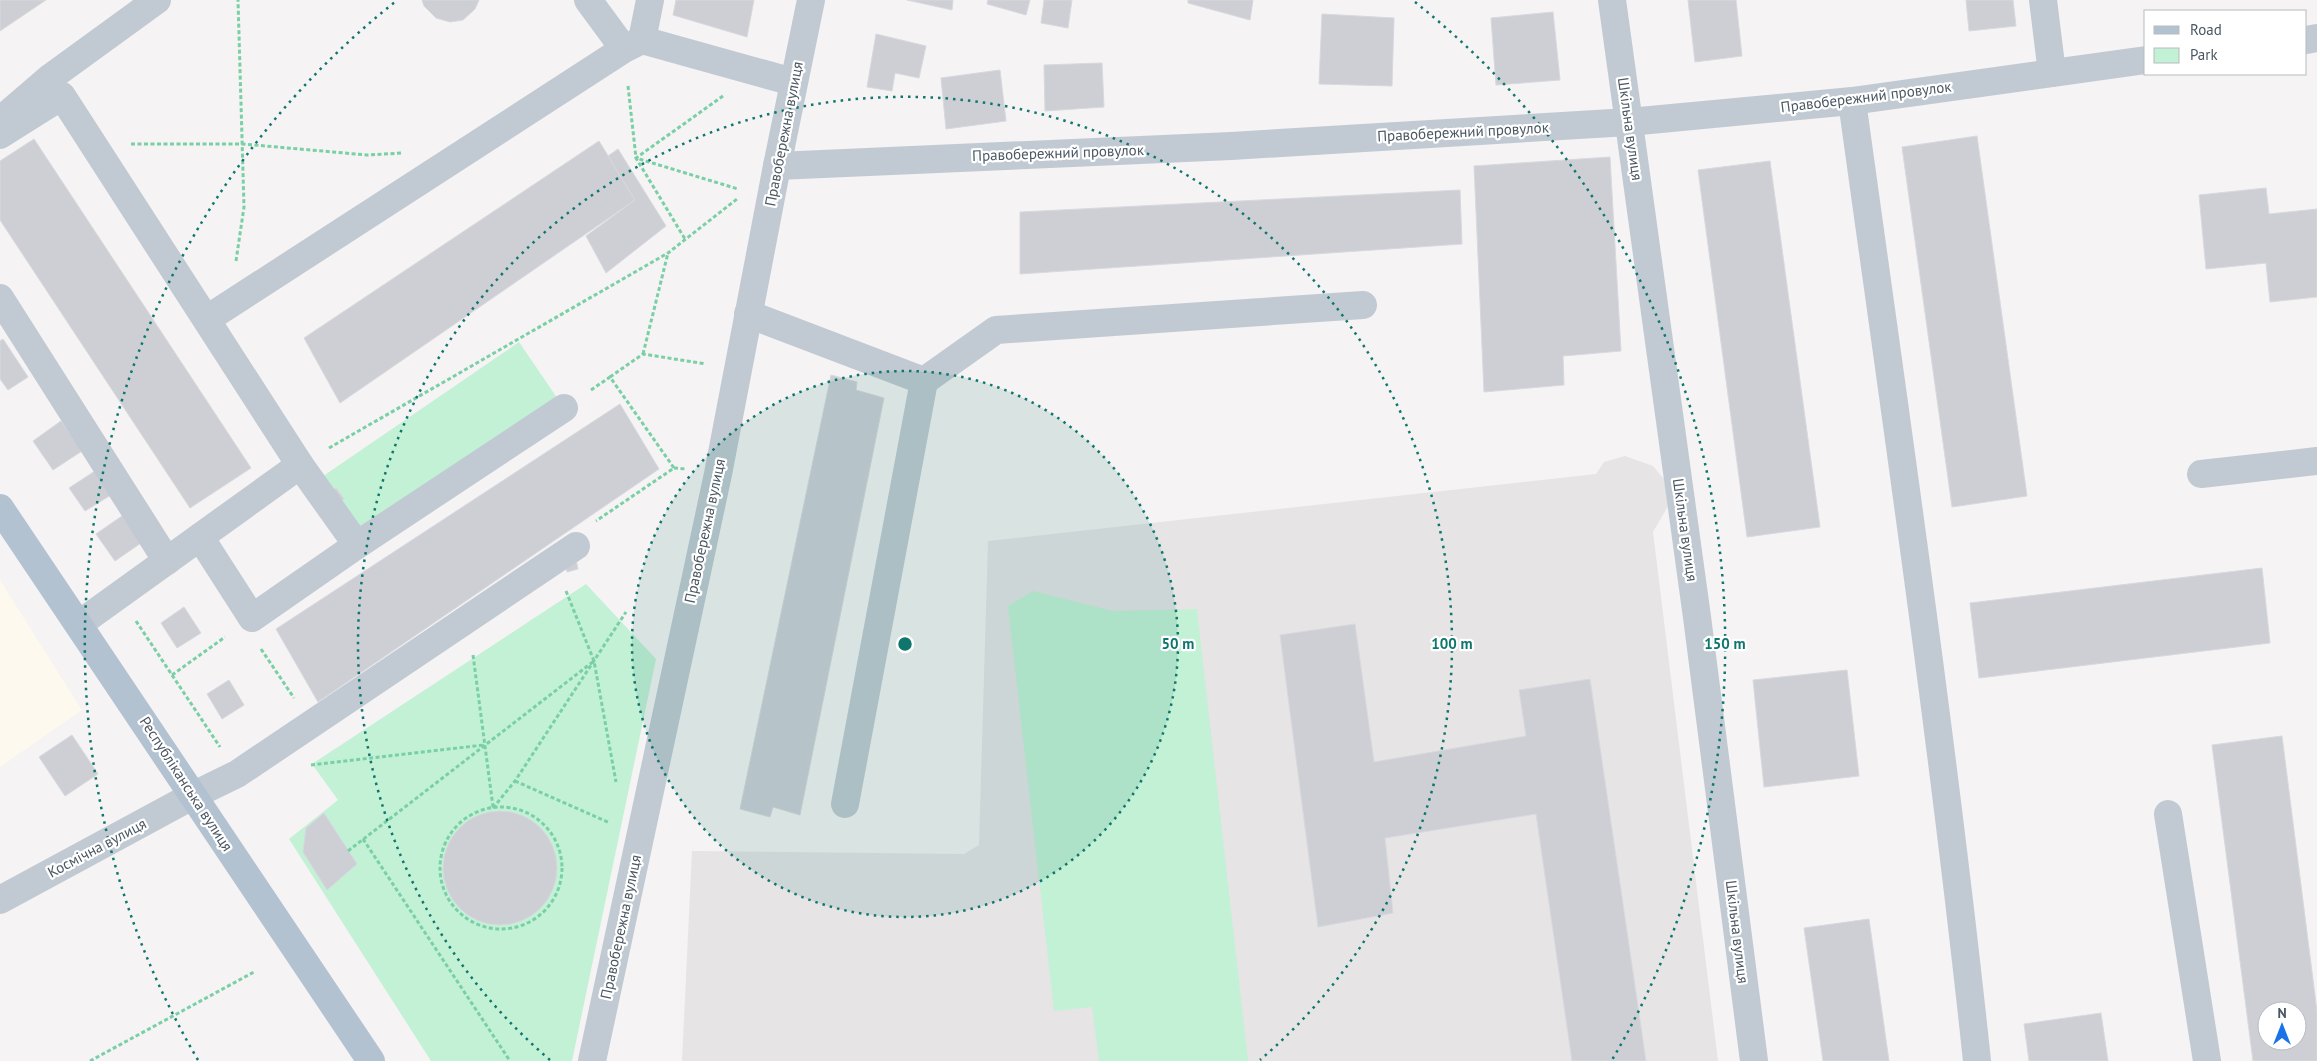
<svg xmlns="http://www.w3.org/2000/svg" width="2317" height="1061" font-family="'PT Sans',sans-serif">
	<rect width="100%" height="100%" fill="#f5f3f3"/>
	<polygon fill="#fdf9ef" points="0,580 82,710 0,767"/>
	<polygon fill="#e6e4e5" points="1625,456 1653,466 1664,479 1668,506 1653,532 1718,1061 682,1061 692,851 964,854 979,845 988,541 1596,474 1604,462"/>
	<g fill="#c3f1d5">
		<polygon points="519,342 564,408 357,545 313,483"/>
		<polygon points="586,584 656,659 572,1061 431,1061 289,839 338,800 312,764"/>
		<polygon points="1033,591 1113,611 1197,609 1248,1061 1099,1061 1092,1007 1054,1011 1008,606"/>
	</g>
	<g fill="#cdcfd5" stroke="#d7d9de" fill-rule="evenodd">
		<polygon points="0,0 46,0 0,31"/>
		<polygon points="422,0 479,0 475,9 463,20 450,22 436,18 424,6"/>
		<polygon points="676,0 754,0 747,37 673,15"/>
		<polygon points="907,0 953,0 952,10"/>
		<polygon points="988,0 1030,0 1026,15 987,4"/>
		<polygon points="1044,0 1072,0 1068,28 1041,23"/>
		<polygon points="1188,0 1253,0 1250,20 1188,3"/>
		<polygon points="1688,0 1736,0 1742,56 1695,62"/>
		<polygon points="1966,0 2013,0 2016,26 1969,31"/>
		<polygon points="1553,12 1560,80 1496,85 1491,18"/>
		<polygon points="1322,14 1394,18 1392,86 1319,84"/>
		<polygon points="876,34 926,46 919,78 895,73 892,91 867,87"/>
		<polygon points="1102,63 1104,107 1045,111 1044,65"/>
		<polygon points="1000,70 1006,121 946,129 941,78"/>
		<polygon points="1977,136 2027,496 1952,507 1902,147"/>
		<polygon points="34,139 251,468 190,508 0,220 0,161"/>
		<polygon points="599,141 635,200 340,403 304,338"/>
		<polygon points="618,149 666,226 606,273 586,236 635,200 608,156"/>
		<polygon points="1610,157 1621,351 1563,356 1564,385 1484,392 1474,166"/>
		<polygon points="1770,161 1820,527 1747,537 1698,170"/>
		<polygon points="2266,188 2269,214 2317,209 2317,297 2270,302 2266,263 2206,269 2199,195"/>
		<polygon points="1460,190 1462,244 1020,274 1020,212"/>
		<polygon points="3,339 28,377 8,390 0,379 0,341"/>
		<polygon points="831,375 857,382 856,390 884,398 800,815 773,807 770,817 740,809"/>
		<polygon points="620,404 659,469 318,702 276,629"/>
		<polygon points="61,421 82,451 53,470 33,441"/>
		<polygon points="95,471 111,495 85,511 69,488"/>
		<polygon points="336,488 344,499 334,505 326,494"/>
		<polygon points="122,516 141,543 115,561 96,534"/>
		<polygon points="575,555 578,569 567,572 564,558"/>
		<polygon points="2262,568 2270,643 1979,678 1970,603"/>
		<polygon points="184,607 201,633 177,648 161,623"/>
		<polygon points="1355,624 1374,762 1526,736 1519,690 1590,679 1646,1061 1572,1061 1536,814 1385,838 1393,913 1318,927 1280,635"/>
		<polygon points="1847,670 1859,776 1764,787 1753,680"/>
		<polygon points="229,680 244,705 222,719 207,694"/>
		<polygon points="72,735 98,774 65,796 39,757"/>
		<path d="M2282,736L2317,1011V1061H2253L2212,745ZM2267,1011H2297V1041H2267Z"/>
		<circle cx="500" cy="868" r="57"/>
		<polygon points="324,813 357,864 327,890 303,852 306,828"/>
		<polygon points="1869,919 1889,1061 1823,1061 1804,928"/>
		<polygon points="2101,1013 2108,1061 2029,1061 2024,1024"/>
	</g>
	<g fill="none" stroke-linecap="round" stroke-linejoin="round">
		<g stroke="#7ad0a6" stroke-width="3" stroke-dasharray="4 2.5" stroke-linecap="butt">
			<polyline points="628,86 636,158 685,239"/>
			<polyline points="723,96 636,158 738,189"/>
			<polyline points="131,144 243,144 367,155 402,153"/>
			<polyline points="236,261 244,207 238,0"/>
			<polyline points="643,354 668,253"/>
			<polyline points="610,377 643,354 706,364"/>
			<polyline points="591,390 610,377 674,468 596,521"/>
			<polyline points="329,448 668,253 737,199"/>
			<polyline points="674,468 686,469"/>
			<polyline points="566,591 594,661 616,782"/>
			<polyline points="136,621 220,747"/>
			<polyline points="261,649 294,698"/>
			<polyline points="473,655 493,807"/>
			<polyline points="172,675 225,637"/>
			<polyline points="311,765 484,745"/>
			<polyline points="515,781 610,823"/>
			<circle cx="501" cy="868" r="61"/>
			<polyline points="493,808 515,781 626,612"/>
			<polyline points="363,839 510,1061"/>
			<polyline points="348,851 594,661"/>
			<polyline points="90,1061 254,972"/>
		</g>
		<g stroke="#c1cad2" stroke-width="28">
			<polyline points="588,0 624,49"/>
			<polyline points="1612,0 1697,617 1754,1061"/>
			<polyline points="2043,0 2052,73"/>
			<polyline points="642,40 650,0"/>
			<polyline points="2306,40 2317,38"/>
			<path d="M1852,101C1896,420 1943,740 1977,1061"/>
			<polyline points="9,113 51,77 157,0"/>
			<polyline points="0,135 62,96 300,465"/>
			<polyline points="777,166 1231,146 1629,122 1852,101 2146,60"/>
			<polyline points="0,298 167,561"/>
			<polyline points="748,314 924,381 845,804"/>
			<polyline points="207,319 624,49 642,40 793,82"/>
			<polyline points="924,381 996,330 1363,305"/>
			<polyline points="2201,474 2317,461"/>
			<polyline points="200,537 252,618 357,545"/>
			<polyline points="79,624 300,465 357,545 564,408"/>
			<polyline points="2168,814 2207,1061"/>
			<polyline points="0,900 194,795 237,774 576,546"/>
			<polyline points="592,1061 718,474 777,166 811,0"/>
		</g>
		<polyline stroke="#b3c2d1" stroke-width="28" points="0,508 371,1061"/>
	</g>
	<circle cx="905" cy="644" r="273" fill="#0f766e" fill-opacity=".12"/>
	<g fill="none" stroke="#0f766e" stroke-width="2.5" stroke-dasharray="2.5 5">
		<circle cx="905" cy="644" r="273"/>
		<path d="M550 1060A547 547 0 1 1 1260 1060"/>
		<path d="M198 1060A820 820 0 0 1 395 2M1415 2A820 820 0 0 1 1612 1060"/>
	</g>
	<g text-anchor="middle" stroke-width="4.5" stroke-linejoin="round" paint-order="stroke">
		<g font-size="15" fill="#4a5661" stroke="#fff">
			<text transform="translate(1866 97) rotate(-7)" y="5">Правобережний провулок</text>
			<text transform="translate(1630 129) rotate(82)" y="5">Шкільна вулиця</text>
			<text transform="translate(1463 132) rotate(-3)" y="5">Правобережний провулок</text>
			<text transform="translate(784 134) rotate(-79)" y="5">Правобережна вулиця</text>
			<text transform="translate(1058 153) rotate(-2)" y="5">Правобережний провулок</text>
			<text transform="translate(1685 530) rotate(82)" y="5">Шкільна вулиця</text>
			<text transform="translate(705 531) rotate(-78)" y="5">Правобережна вулиця</text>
			<text transform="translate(186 784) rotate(57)" y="5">Республіканська вулиця</text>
			<text transform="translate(97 848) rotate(-28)" y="5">Космічна вулиця</text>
			<text transform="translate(621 927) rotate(-78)" y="5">Правобережна вулиця</text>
			<text transform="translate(1737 932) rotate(83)" y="5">Шкільна вулиця</text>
		</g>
	</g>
	<circle cx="905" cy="644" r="8" fill="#0f766e" stroke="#fff" stroke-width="2.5"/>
	<g font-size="15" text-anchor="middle" font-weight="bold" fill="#0f766e" stroke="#fff" stroke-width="4.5" stroke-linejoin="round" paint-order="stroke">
		<text x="1178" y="649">50 m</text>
		<text x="1452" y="649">100 m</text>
		<text x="1725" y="649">150 m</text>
	</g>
	<rect x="2144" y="10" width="162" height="65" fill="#ffffff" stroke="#b7bbc0"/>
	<rect x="2154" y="26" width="25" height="8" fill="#b3c2d1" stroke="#b7bbc0"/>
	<text x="2190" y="35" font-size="15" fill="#4a5661">Road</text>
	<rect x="2154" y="48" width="25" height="15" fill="#c3f1d5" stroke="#b7bbc0"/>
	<text x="2190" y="60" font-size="15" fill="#4a5661">Park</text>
	<g transform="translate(2282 1026)"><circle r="24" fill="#ffffff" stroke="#b7bbc0"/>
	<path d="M0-4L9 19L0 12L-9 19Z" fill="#1a73e8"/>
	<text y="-8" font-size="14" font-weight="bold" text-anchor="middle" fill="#4a5661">N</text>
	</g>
</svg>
